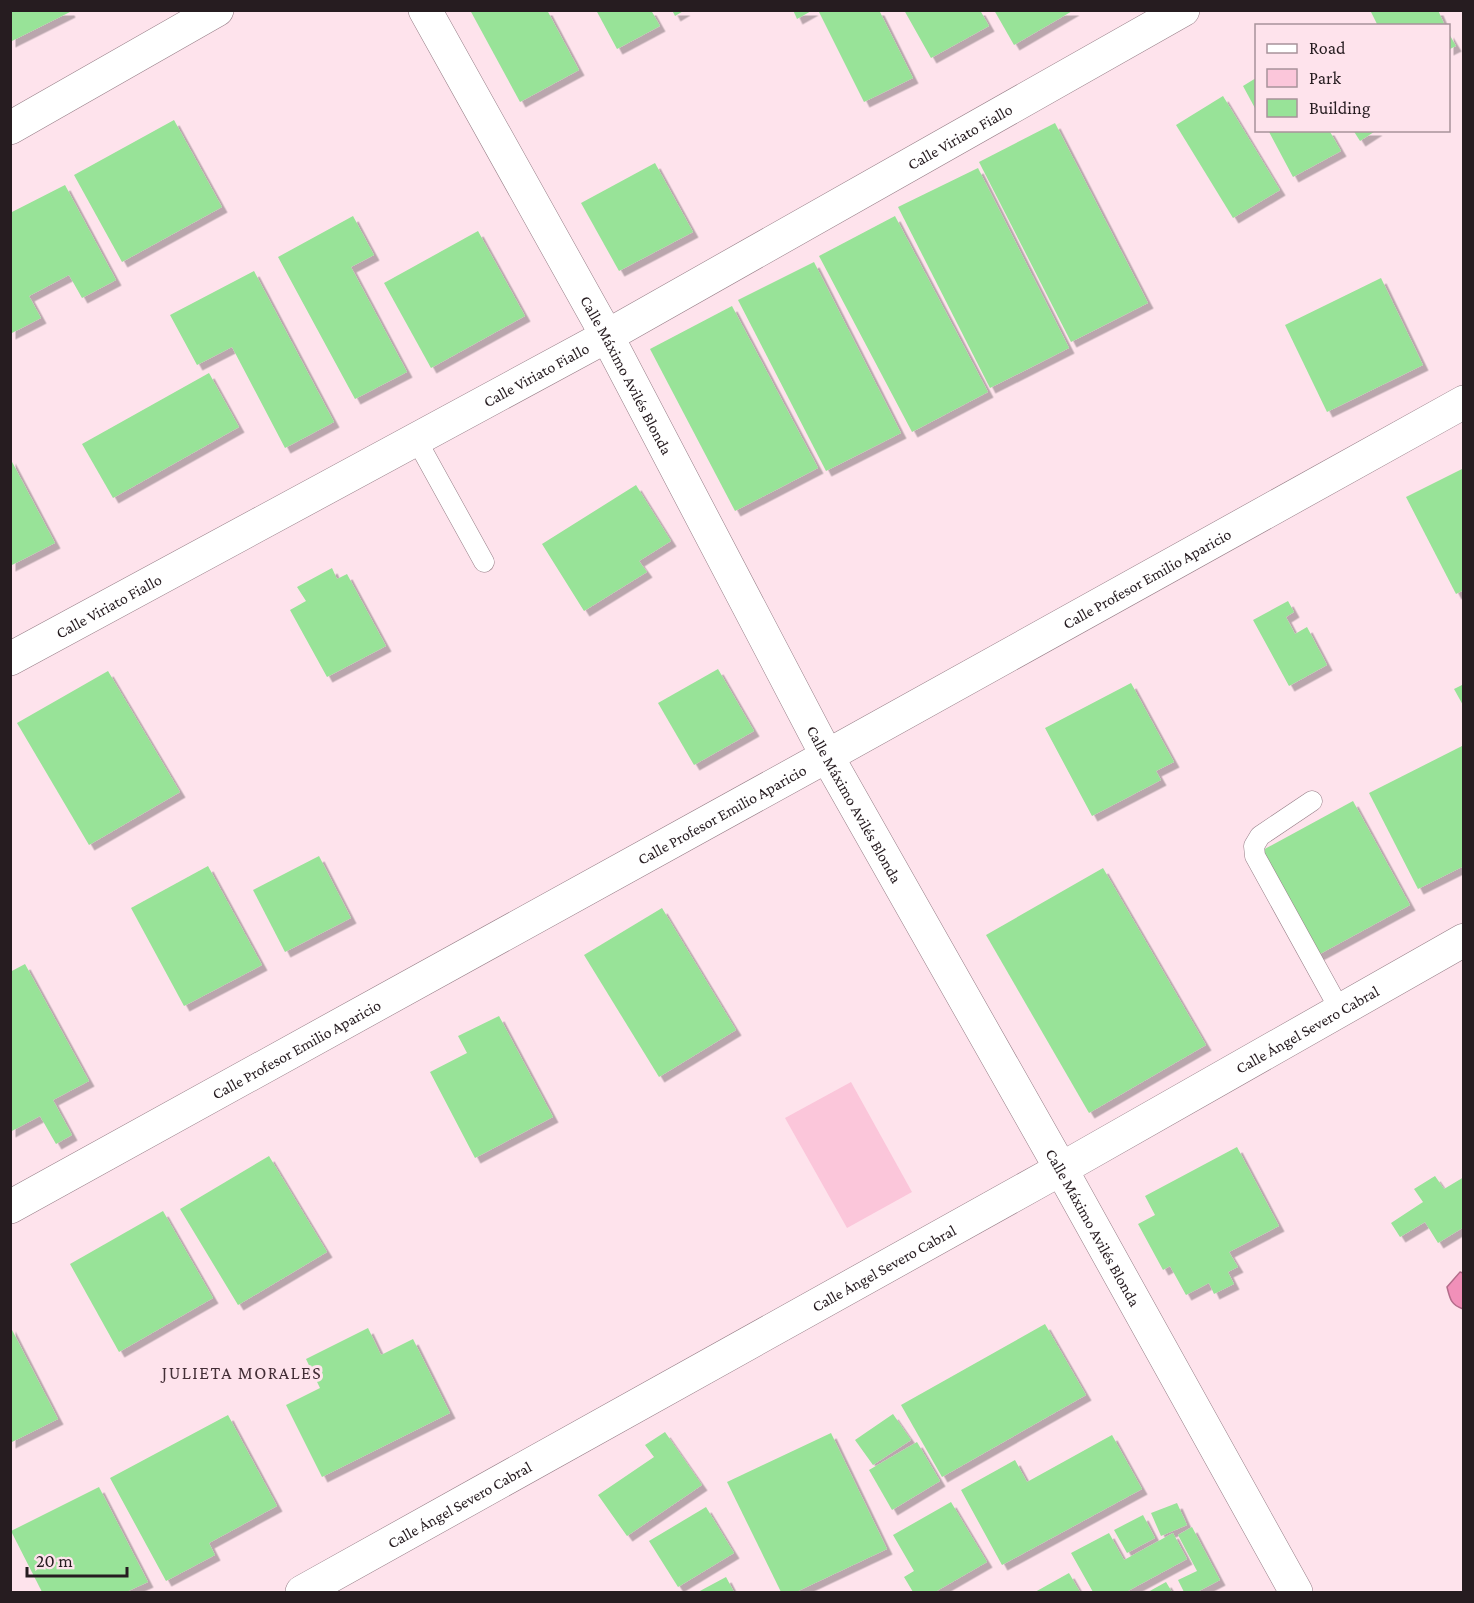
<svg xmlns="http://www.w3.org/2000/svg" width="1474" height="1603" font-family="'Crimson Pro',serif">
	<defs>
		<filter id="shadow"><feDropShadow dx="5.5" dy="5.5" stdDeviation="0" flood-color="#0004"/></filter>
	</defs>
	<rect width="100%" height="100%" fill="#fee3ec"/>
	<polygon fill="#fbc6da" points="851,1082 912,1192 847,1228 785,1118"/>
	<path fill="#f190b9" stroke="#b46d8b" stroke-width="1.5" d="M1460,1272L1463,1273V1309C1451,1305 1450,1299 1447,1287Z"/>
	<g fill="#98e398" filter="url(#shadow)">
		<polygon points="10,10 69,10 70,12 10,42"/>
		<polygon points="470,10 547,10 579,70 520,102"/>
		<polygon points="596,10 651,10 660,26 617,49"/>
		<polygon points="672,10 685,10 675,16"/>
		<polygon points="793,10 813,10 797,19"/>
		<polygon points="818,10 879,10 913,78 864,102"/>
		<polygon points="904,10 980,10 989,26 931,58"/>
		<polygon points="994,10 1074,10 1014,45"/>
		<polygon points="1370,10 1438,10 1445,26 1378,26"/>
		<polygon points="1448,32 1456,46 1448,50"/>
		<polygon points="1256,78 1256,110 1243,86"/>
		<polygon points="1223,96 1280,190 1233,218 1176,125"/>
		<polygon points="174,120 222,207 122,262 74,175"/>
		<polygon points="1055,123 1148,303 1071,342 979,162"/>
		<polygon points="1268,130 1329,130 1341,151 1293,177"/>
		<polygon points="1353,130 1377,130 1360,141"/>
		<polygon points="655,163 693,232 619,271 581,203"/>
		<polygon points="978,168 1069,348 990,388 898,207"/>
		<polygon points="65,185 116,280 82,298 69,275 29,296 41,318 10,334 10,213"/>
		<polygon points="353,216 374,255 351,267 407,372 355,399 278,257"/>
		<polygon points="895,216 988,392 912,432 819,256"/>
		<polygon points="478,231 525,316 431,368 384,283"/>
		<polygon points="814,262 901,433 826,471 738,300"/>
		<polygon points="254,271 334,422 285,448 232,347 197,365 170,315"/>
		<polygon points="1381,278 1423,365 1327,412 1285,325"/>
		<polygon points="732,306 818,468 735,511 650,349"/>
		<polygon points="209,373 239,427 113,498 82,444"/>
		<polygon points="10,458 55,543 10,566"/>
		<polygon points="1464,468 1464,590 1456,594 1406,497"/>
		<polygon points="636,485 671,541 639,561 647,572 584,611 542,544"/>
		<polygon points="332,568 337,579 347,574 386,646 327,677 290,610 306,601 297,587"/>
		<polygon points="1288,601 1294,612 1286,617 1295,634 1307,627 1327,665 1289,686 1253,620"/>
		<polygon points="718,669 754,731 694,765 658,703"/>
		<polygon points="108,671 180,792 89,845 17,723"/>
		<polygon points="1131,683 1174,762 1156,771 1161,780 1092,816 1045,728"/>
		<polygon points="1464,684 1464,707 1454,689"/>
		<polygon points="1464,745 1464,866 1418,889 1369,793"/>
		<polygon points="1353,801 1410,905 1318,955 1261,851"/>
		<polygon points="319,856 351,918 285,952 253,890"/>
		<polygon points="208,866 262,965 184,1006 131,908"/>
		<polygon points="1103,868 1206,1045 1089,1113 986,935"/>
		<polygon points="662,908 736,1030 659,1077 584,955"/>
		<polygon points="25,964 89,1081 53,1100 72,1135 56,1144 40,1116 10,1132 10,972"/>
		<polygon points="499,1016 553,1117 475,1158 430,1072 467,1053 458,1036"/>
		<polygon points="1237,1147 1279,1226 1229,1252 1238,1267 1228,1272 1234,1284 1214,1294 1209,1283 1186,1295 1170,1266 1163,1270 1138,1224 1155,1215 1145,1196"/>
		<polygon points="269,1156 327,1252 238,1305 180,1209"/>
		<polygon points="1435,1176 1444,1189 1464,1177 1464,1227 1438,1243 1425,1222 1400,1237 1391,1223 1423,1202 1414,1189"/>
		<polygon points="163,1211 213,1298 119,1352 70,1264"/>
		<polygon points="1045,1324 1086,1395 942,1477 901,1405"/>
		<polygon points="10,1326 58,1419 10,1443"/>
		<polygon points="368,1328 381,1355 413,1339 450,1413 322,1477 286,1405 320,1388 306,1359"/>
		<polygon points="893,1414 911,1440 873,1465 855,1440"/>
		<polygon points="228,1415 277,1506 209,1543 215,1555 166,1581 110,1478"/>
		<polygon points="665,1432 702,1485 627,1536 598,1495 654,1457 645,1445"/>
		<polygon points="831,1433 887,1549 796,1592 781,1592 727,1482"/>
		<polygon points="1112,1435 1142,1489 1002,1565 961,1490 1015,1460 1027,1482"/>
		<polygon points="917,1442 940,1481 892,1510 869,1470"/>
		<polygon points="99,1487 148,1582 126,1592 42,1592 11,1531"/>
		<polygon points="951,1502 987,1562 935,1592 913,1592 904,1577 914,1571 893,1535"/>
		<polygon points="1177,1503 1187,1525 1161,1536 1151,1513"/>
		<polygon points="706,1507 734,1553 678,1587 649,1541"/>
		<polygon points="1143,1515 1155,1538 1127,1553 1114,1530"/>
		<polygon points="1192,1527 1220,1580 1197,1592 1184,1592 1178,1580 1197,1571 1178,1535"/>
		<polygon points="1109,1533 1124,1560 1173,1533 1187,1559 1126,1592 1093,1592 1071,1553"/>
		<polygon points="1069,1573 1080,1592 1035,1592"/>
		<polygon points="726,1577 734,1592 698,1592"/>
		<polygon points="1166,1582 1172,1592 1148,1592"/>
	</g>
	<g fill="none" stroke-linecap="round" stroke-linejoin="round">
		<defs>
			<g id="lane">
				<polyline points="416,439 484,562"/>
				<polyline points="1312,801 1260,836 1254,846 1255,856 1340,1010"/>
			</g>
			<g id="street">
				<path id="s1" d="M425,10L607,336L827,756L1061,1169L1296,1592"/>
				<path id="s2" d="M10,659L607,336L1183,10"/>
				<path id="s3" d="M10,1207L827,756L1464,402"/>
				<path id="s4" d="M302,1592L1061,1169L1464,940"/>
			</g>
			<polyline id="secondary" points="10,128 217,10"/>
		</defs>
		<use href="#lane" stroke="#957d86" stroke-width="21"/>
		<use href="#street" stroke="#957d86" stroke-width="34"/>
		<use href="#secondary" stroke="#957d86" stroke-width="34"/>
		<use href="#lane" stroke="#fff" stroke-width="20"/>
		<use href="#street" stroke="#fff" stroke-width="33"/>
		<use href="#secondary" stroke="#fff" stroke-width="33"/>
	</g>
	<g text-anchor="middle" stroke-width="6" stroke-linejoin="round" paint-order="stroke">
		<g font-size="16" fill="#261c20" stroke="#fee3ec">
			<text dy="6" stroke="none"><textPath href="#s2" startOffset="1084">Calle Viriato Fiallo</textPath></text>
			<text dy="6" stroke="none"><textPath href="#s2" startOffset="598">Calle Viriato Fiallo</textPath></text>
			<text dy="6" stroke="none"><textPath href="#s1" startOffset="417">Calle Máximo Avilés Blonda</textPath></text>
			<text dy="6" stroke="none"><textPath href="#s3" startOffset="1299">Calle Profesor Emilio Aparicio</textPath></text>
			<text dy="6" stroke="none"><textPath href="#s2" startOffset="112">Calle Viriato Fiallo</textPath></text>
			<text dy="6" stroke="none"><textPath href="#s1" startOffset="903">Calle Máximo Avilés Blonda</textPath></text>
			<text dy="6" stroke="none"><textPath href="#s3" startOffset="813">Calle Profesor Emilio Aparicio</textPath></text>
			<text dy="6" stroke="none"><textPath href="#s4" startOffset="1152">Calle Ángel Severo Cabral</textPath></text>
			<text dy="6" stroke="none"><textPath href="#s3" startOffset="327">Calle Profesor Emilio Aparicio</textPath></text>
			<text dy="6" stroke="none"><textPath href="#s1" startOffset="1389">Calle Máximo Avilés Blonda</textPath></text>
			<text dy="6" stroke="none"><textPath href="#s4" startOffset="666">Calle Ángel Severo Cabral</textPath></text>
			<text dy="6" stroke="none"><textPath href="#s4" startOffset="180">Calle Ángel Severo Cabral</textPath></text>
		</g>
		<g font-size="18" letter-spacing="1.5" fill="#432e36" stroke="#fee3ec">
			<text x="242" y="1379">JULIETA MORALES</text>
		</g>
	</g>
	<rect width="1474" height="1603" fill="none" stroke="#261c20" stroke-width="24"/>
	<rect x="1255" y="24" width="195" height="108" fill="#fee3ec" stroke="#a8939a" stroke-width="1.5"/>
	<rect x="1267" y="44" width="30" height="9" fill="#ffffff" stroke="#a8939a" stroke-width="1.5"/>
	<text x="1309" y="54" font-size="18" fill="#261c20">Road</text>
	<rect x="1267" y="69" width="30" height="18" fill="#fbc6da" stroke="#a8939a" stroke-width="1.5"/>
	<text x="1309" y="84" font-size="18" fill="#261c20">Park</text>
	<rect x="1267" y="99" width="30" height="18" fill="#98e398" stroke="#a8939a" stroke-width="1.5"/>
	<text x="1309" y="114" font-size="18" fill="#261c20">Building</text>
	<path d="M27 1567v9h100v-9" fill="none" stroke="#261c20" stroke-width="3"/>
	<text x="36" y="1567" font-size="18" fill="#261c20" stroke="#fee3ec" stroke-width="4.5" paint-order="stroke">20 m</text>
</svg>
